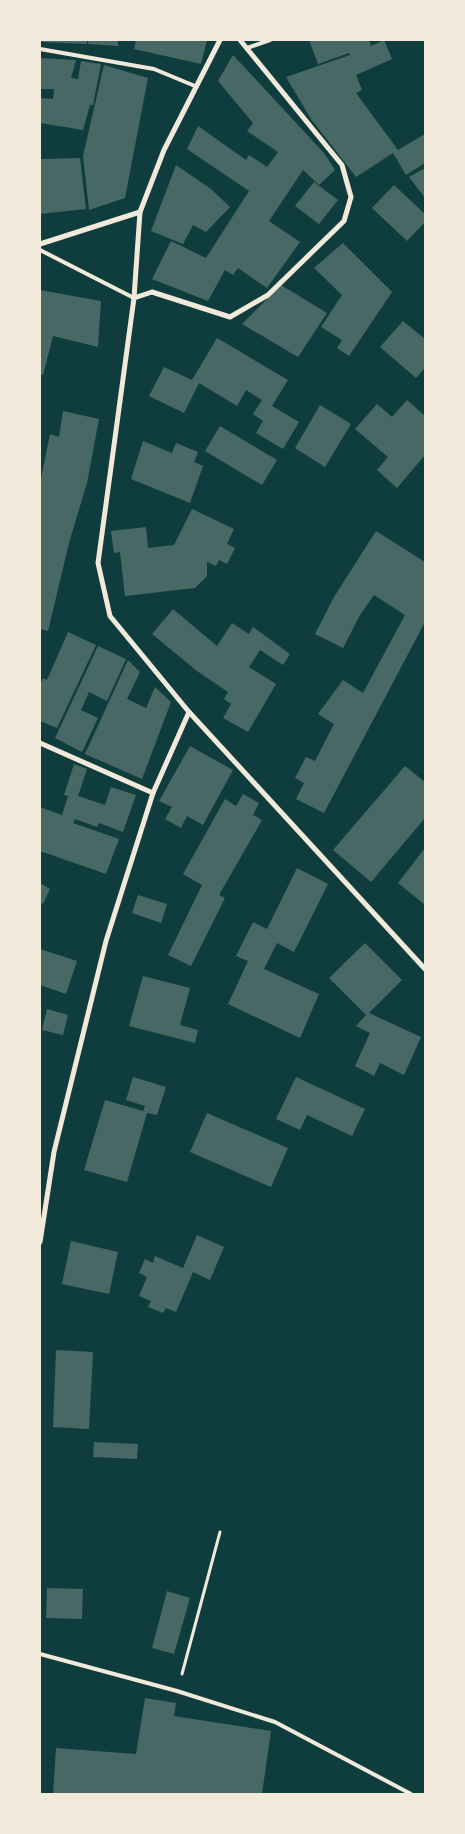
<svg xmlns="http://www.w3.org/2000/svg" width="465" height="1834" font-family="Montserrat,sans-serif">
	<rect width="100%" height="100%" fill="#0f3d3e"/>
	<g fill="#486865">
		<polygon points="43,40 87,40 87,44 42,42"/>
		<polygon points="88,40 118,40 118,46 88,44"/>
		<polygon points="136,40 207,40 201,64 134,49"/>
		<polygon points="309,40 369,40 371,46 384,40 392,59 356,75 362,90 356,93 398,150 425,134 425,163 406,175 393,153 356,177 311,119 286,77 350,55 349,53 318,64"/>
		<polygon points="233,55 324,153 335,170 319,185 303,170 269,221 300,242 267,288 238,268 233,275 225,270 208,301 152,279 171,241 206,258 249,191 187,149 198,126 246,160 249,155 267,167 278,152 247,131 253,123 218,81"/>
		<polygon points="40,58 76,60 71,78 78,79 81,61 101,64 93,105 90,105 83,130 40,123 40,98 53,99 54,89 40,89"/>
		<polygon points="104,65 148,78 125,198 89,210 83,156"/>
		<polygon points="80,158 86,209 40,214 40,159"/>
		<polygon points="176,165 211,189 230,207 206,232 193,225 183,244 151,231"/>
		<polygon points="425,168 425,198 409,177"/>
		<polygon points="314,182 338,200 319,224 295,206"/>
		<polygon points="394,185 425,214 425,222 407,241 372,208"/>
		<polygon points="343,243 392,292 349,356 337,348 342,340 321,327 342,295 314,268"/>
		<polygon points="281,285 327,313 298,357 242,324"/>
		<polygon points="40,290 101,301 98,347 53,336 43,375 40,374"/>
		<polygon points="403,321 425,339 425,368 416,378 380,347"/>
		<polygon points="217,338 288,380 272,406 299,422 283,449 256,433 263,421 253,414 262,400 246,390 237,406 199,383 184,413 149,396 164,367 192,380"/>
		<polygon points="407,400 425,416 425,455 397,488 377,470 388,457 355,429 377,404 392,417"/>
		<polygon points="320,405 351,424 325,467 295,448"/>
		<polygon points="63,411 99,419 87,483 69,543 48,631 40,629 40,483 50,434 59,437"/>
		<polygon points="220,426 277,460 262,485 205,451"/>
		<polygon points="143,441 172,453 176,443 198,452 194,462 203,466 190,503 131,479"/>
		<polygon points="192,509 234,529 227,544 235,548 227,564 219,560 216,566 207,562 207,576 195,588 125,596 120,552 114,553 111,531 146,527 148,548 174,545"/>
		<polygon points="376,531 425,562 425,622 324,813 296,799 304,783 295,778 306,757 315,761 334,724 318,714 343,680 363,693 405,615 374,595 360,615 343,648 315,634 334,597"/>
		<polygon points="173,609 217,646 232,623 249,634 253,627 290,654 283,665 260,650 249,667 276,684 248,732 223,718 231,704 224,699 228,692 197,671 152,634"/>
		<polygon points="68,632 96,645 57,728 40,721 40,685 43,678 47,680"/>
		<polygon points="98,646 126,659 107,701 89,692 81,710 98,718 82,752 55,738"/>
		<polygon points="128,660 140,672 127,699 146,708 155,687 171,702 142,779 85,754"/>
		<polygon points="190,746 233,770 203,825 187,816 181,828 165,819 172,807 159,801"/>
		<polygon points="74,764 87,769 78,796 105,805 111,787 136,795 123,832 99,823 97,827 75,819 73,823 119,839 106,874 40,851 40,807 62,815 68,796 64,795"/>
		<polygon points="405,766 425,782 425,818 371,882 333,850"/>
		<polygon points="243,794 259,803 253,815 262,820 219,895 225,898 191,966 168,955 202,885 183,874 225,799 236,806"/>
		<polygon points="425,848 425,905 398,883"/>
		<polygon points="297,868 328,884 294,952 277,943 264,969 319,994 300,1038 228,1004 248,961 236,956 253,922 267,929"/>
		<polygon points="40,883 50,889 43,904 40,902"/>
		<polygon points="138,895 167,904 161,923 132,913"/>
		<polygon points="365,943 402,980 369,1013 421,1037 404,1075 380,1063 374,1076 355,1066 370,1033 356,1026 366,1015 329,978"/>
		<polygon points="40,949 77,961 66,994 40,985"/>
		<polygon points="143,976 190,988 180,1025 198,1030 195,1043 129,1026"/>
		<polygon points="47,1009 68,1015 63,1035 42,1030"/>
		<polygon points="133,1077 166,1087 157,1115 147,1113 127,1182 84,1170 105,1100 143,1111 145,1106 126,1100"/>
		<polygon points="296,1077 365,1109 352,1136 307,1115 300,1130 276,1119"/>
		<polygon points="207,1113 288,1148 271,1187 190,1152"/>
		<polygon points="197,1235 224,1247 210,1280 193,1272 176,1312 166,1308 163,1313 148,1307 151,1301 139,1296 147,1277 139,1273 145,1259 153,1263 155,1256 183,1268"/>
		<polygon points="71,1241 118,1252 109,1294 62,1284"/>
		<polygon points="56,1350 93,1352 89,1429 53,1427"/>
		<polygon points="94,1442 138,1444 137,1459 93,1457"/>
		<polygon points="47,1588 83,1589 82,1619 46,1618"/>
		<polygon points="167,1591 190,1598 174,1654 152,1648"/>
		<polygon points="145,1698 176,1703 174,1716 271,1731 262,1794 53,1794 56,1748 136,1754"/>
	</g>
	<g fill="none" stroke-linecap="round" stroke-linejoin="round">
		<polyline stroke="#f1e9da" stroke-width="3" points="182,1674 220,1532"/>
		<g stroke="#f1e9da" stroke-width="4">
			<polyline points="247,48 270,40"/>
			<polyline points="40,49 154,69 195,86"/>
			<polyline points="40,250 134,298"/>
			<polyline points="40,1654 177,1691 275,1722 411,1794"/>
		</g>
		<g stroke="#f1e9da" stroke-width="5">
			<polyline points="220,40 164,150 140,212 134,298 98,563 110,616 189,712 425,969"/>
			<polyline points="40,244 140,212"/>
			<polyline points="134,298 152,292 230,317 268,295 344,221 351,197 342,165 240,40"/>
			<polyline points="40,743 153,793"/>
			<polyline points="40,1242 54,1152 106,941 153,793 189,712"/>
		</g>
	</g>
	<rect width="465" height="1834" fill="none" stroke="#f1e9da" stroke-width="82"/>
</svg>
